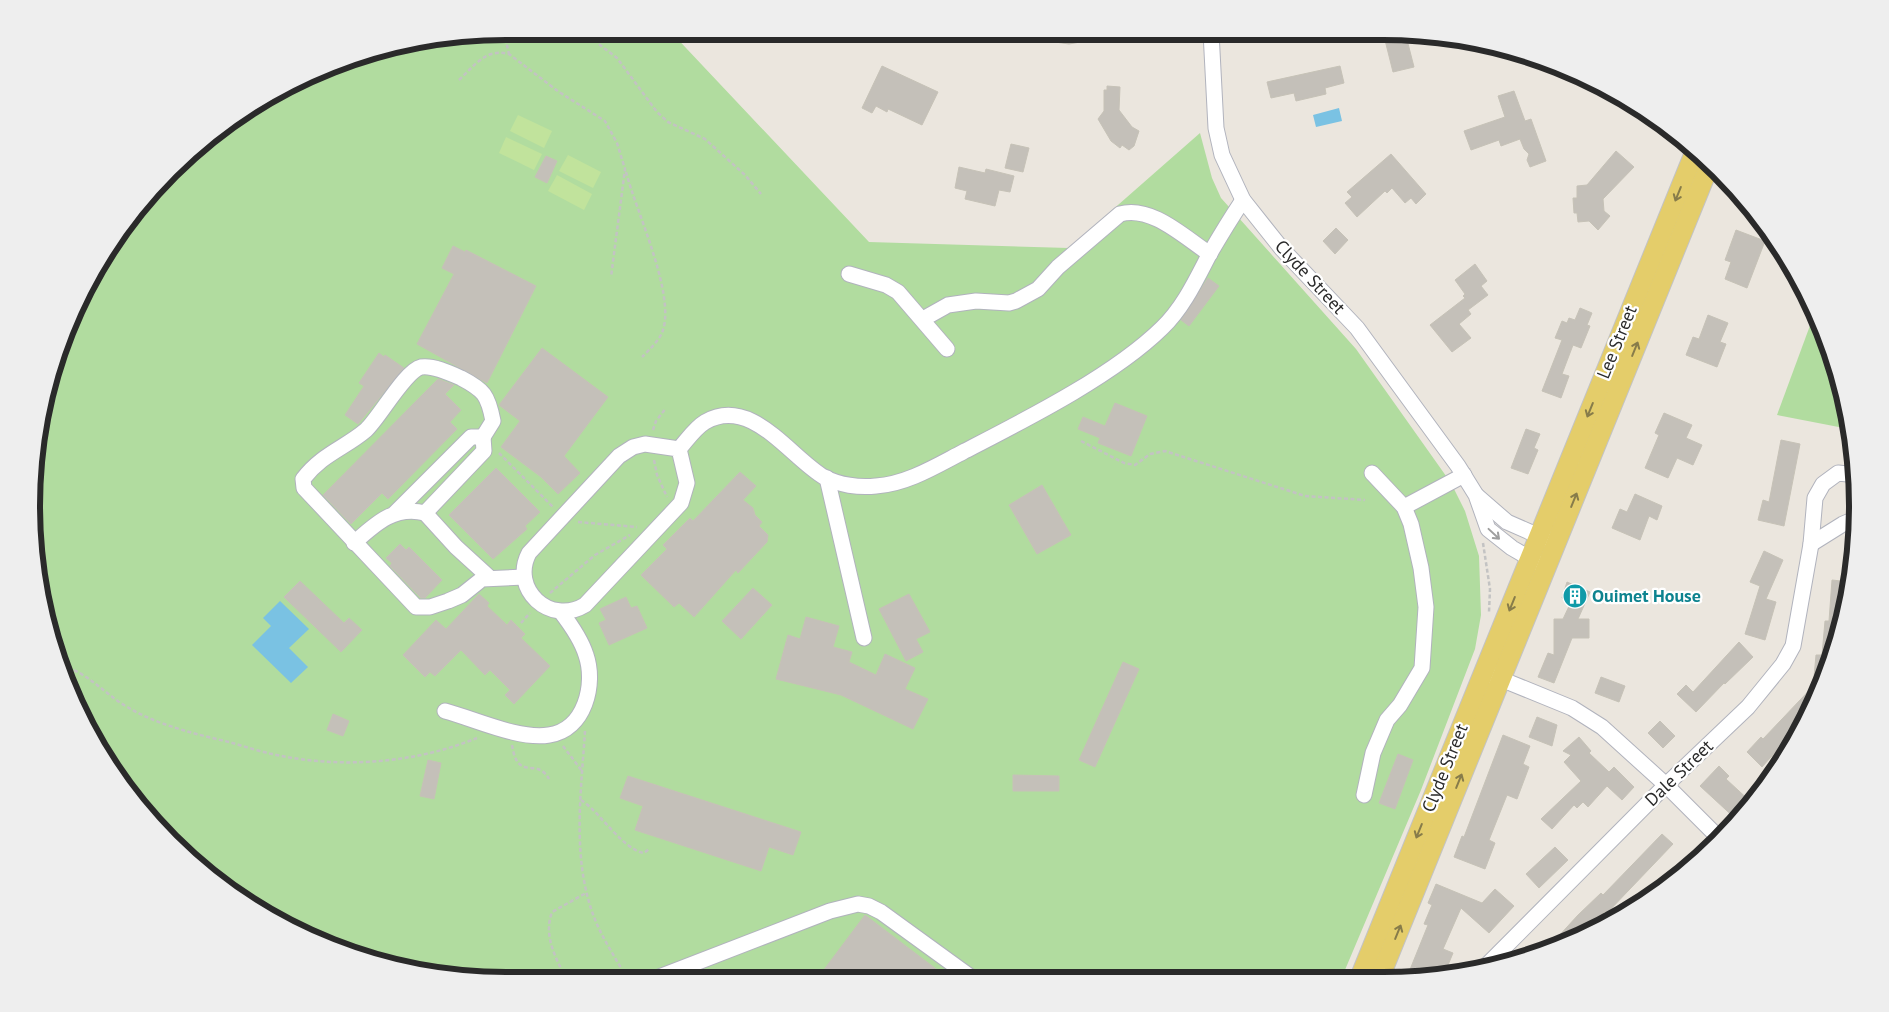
<svg xmlns="http://www.w3.org/2000/svg" width="1889" height="1012" font-family="'PT Sans',sans-serif">
	<rect width="100%" height="100%" fill="#ebe6de"/>
	<g fill="#b1dc9f">
		<polygon points="506,31 670,31 869,242 1069,248 1200,133 1212,178 1221,198 1356,349 1451,483 1465,511 1479,556 1481,615 1475,649 1421,790 1342,977 475,980 383,964 269,917 149,819 68,688 32,537 47,383 111,242 217,130 353,57"/>
		<polygon points="1815,312 1841,383 1849,429 1777,415"/>
	</g>
	<g fill="#c1e39c">
		<polygon points="518,115 552,131 544,148 510,131"/>
		<polygon points="506,137 542,154 534,170 499,153"/>
		<polygon points="568,155 601,172 593,188 559,171"/>
		<polygon points="557,175 592,194 584,210 548,191"/>
	</g>
	<g fill="#7ac2e3">
		<polygon points="1339,108 1342,121 1316,127 1313,115"/>
		<polygon points="280,601 309,629 289,648 308,667 291,683 252,645 271,626 263,618"/>
	</g>
	<g fill="#c4c0b9" stroke="#c6c2b7">
		<polygon points="1034,32 1102,32 1103,38 1069,44 1034,39"/>
		<polygon points="1383,32 1405,32 1414,67 1393,72"/>
		<polygon points="882,66 938,92 922,125 888,109 887,112 876,106 872,113 862,108"/>
		<polygon points="1340,66 1344,83 1325,88 1326,94 1296,101 1294,93 1271,98 1267,82"/>
		<polygon points="1107,86 1120,87 1119,110 1132,127 1139,131 1134,146 1129,150 1122,145 1120,148 1111,141 1098,119 1104,111 1104,90 1107,90"/>
		<polygon points="1514,91 1525,121 1531,119 1546,161 1530,167 1527,160 1529,154 1524,149 1520,139 1501,146 1499,140 1471,150 1464,131 1505,117 1498,96"/>
		<polygon points="1011,144 1029,148 1023,172 1005,168"/>
		<polygon points="1616,151 1634,167 1603,199 1604,211 1610,216 1598,230 1589,221 1578,222 1577,213 1574,213 1573,198 1577,198 1577,186 1587,185"/>
		<polygon points="1391,154 1426,194 1416,204 1411,198 1405,203 1392,188 1387,193 1385,191 1357,217 1345,203 1352,197 1347,192"/>
		<polygon points="546,156 557,161 547,183 535,177"/>
		<polygon points="959,167 985,173 986,169 1014,176 1010,192 999,190 995,206 965,199 967,191 955,188"/>
		<polygon points="1336,228 1348,240 1335,254 1323,241"/>
		<polygon points="1736,230 1765,241 1747,288 1725,279 1731,262 1725,260"/>
		<polygon points="453,246 465,252 466,250 536,286 487,383 417,344 454,274 442,268"/>
		<polygon points="1475,264 1487,281 1481,286 1488,295 1468,310 1471,314 1459,324 1471,338 1452,352 1430,325 1465,298 1463,296 1465,294 1455,280"/>
		<polygon points="1208,278 1219,286 1189,326 1181,320"/>
		<polygon points="1580,308 1592,313 1587,325 1590,326 1581,348 1573,345 1562,374 1569,376 1561,398 1542,391 1562,340 1555,338 1562,321 1567,323 1569,318 1575,320"/>
		<polygon points="1708,315 1728,323 1720,342 1726,344 1717,367 1686,355 1693,337 1699,339"/>
		<polygon points="542,348 608,397 564,456 580,473 558,494 541,477 501,447 520,421 499,405"/>
		<polygon points="379,353 384,357 385,355 404,368 358,424 345,415 364,386 359,383"/>
		<polygon points="438,379 454,385 445,394 461,410 450,422 457,429 388,499 382,493 351,524 323,495"/>
		<polygon points="1115,403 1147,416 1131,456 1098,443 1100,438 1078,429 1083,417 1105,426"/>
		<polygon points="1664,413 1692,425 1686,438 1702,445 1693,465 1677,458 1668,478 1645,468 1659,435 1655,433"/>
		<polygon points="1526,429 1540,434 1534,448 1538,450 1528,474 1511,468"/>
		<polygon points="1781,440 1800,444 1784,526 1758,520 1763,500 1769,502"/>
		<polygon points="496,468 540,512 525,526 527,529 493,559 449,515"/>
		<polygon points="740,472 756,486 743,500 753,508 755,515 762,522 759,526 768,535 767,542 738,573 736,570 694,617 679,603 674,607 641,575 667,549 663,545 690,518 693,521"/>
		<polygon points="1042,485 1071,535 1037,554 1009,505"/>
		<polygon points="1635,494 1662,506 1657,520 1649,516 1640,540 1612,528 1620,509 1627,512"/>
		<polygon points="400,544 406,550 409,547 442,580 425,598 421,598 390,566 392,563 386,558"/>
		<polygon points="1764,551 1783,560 1766,599 1776,602 1765,640 1745,634 1760,586 1750,582"/>
		<polygon points="1832,580 1850,582 1833,658 1806,718 1762,767 1747,752 1761,737 1763,739 1819,680 1820,678 1814,677 1816,655 1822,655 1825,621 1829,621"/>
		<polygon points="300,581 344,623 349,618 362,630 341,652 284,597"/>
		<polygon points="1567,582 1590,592 1578,619 1589,619 1589,638 1572,638 1554,683 1538,677 1548,653 1554,655 1554,619 1563,619 1571,602 1562,598"/>
		<polygon points="753,588 772,605 741,639 722,621"/>
		<polygon points="479,594 489,603 487,606 507,625 511,620 525,634 521,638 550,666 514,704 505,695 510,690 490,670 485,675 461,650 435,676 430,672 425,677 403,655 436,620 446,629"/>
		<polygon points="909,594 930,632 916,639 923,652 906,661 879,609"/>
		<polygon points="626,597 631,608 637,606 647,628 609,645 599,623 606,620 600,609"/>
		<polygon points="806,617 839,626 833,647 852,652 849,662 876,675 885,654 915,668 905,689 928,699 913,729 841,695 776,679 788,635 800,639"/>
		<polygon points="1739,642 1753,657 1725,684 1724,683 1696,712 1677,694 1686,685 1693,692"/>
		<polygon points="1123,662 1139,669 1095,767 1079,760"/>
		<polygon points="1601,677 1625,686 1619,702 1595,693"/>
		<polygon points="333,714 349,721 343,736 327,730"/>
		<polygon points="1537,717 1557,725 1552,746 1529,737"/>
		<polygon points="1660,721 1675,736 1663,748 1648,733"/>
		<polygon points="1503,735 1530,746 1523,764 1529,767 1517,799 1507,795 1489,840 1495,843 1485,869 1454,857 1462,836 1464,837"/>
		<polygon points="1579,737 1591,751 1589,753 1609,772 1614,767 1634,787 1622,800 1607,786 1588,807 1583,802 1577,808 1574,805 1552,829 1541,819 1581,781 1564,762 1571,755 1563,751"/>
		<polygon points="1398,754 1413,760 1395,809 1379,803"/>
		<polygon points="428,760 441,763 434,799 420,796"/>
		<polygon points="1719,766 1729,776 1726,779 1752,803 1738,821 1700,786"/>
		<polygon points="1013,775 1059,776 1059,791 1013,791"/>
		<polygon points="628,776 801,832 793,855 769,847 761,871 635,830 643,806 620,798"/>
		<polygon points="1662,834 1673,844 1607,913 1605,911 1588,930 1546,950 1578,915 1601,893 1603,895"/>
		<polygon points="1555,847 1568,860 1539,888 1526,874"/>
		<polygon points="1436,884 1482,903 1495,889 1514,906 1489,933 1461,908 1443,949 1453,953 1443,977 1407,977 1428,925 1424,924 1432,905 1428,903"/>
		<polygon points="865,915 948,978 817,979"/>
	</g>
	<g fill="none" stroke-linecap="round" stroke-linejoin="round">
		<defs>
			<g id="minor">
				<polyline points="1211,32 1216,128 1222,155 1243,200 1282,249 1357,328 1458,466 1476,495 1488,529 1512,548 1538,563"/>
				<polyline points="849,274 886,285 898,292 947,349"/>
				<path d="M923,319L948,305L976,301L1009,303L1016,301L1038,289L1058,267L1120,214C1152,205 1185,238 1210,254"/>
				<path d="M483,437L493,421C488,395 484,390 461,378C450,373 433,365 421,367C405,371 380,417 366,430C345,448 322,454 303,479L304,488L416,607H430L448,601L462,595L482,579L524,577"/>
				<path d="M645,444L679,449L687,483L681,503L585,605C550,626 510,589 529,553L619,456L633,447Z"/>
				<path d="M679,449C687,440 695,428 705,422C751,395 790,457 824,477C839,485 859,488 876,486C907,484 936,466 963,452C1025,420 1113,376 1162,328C1183,308 1196,280 1209,255C1220,236 1231,218 1243,200"/>
				<polyline points="827,478 864,638"/>
				<polyline points="1477,496 1507,522 1548,540"/>
				<polyline points="1404,507 1464,475"/>
				<polyline points="425,513 456,547 490,578"/>
				<path d="M354,543C375,524 395,505 425,513L484,451L483,437H471L395,513"/>
				<polyline points="1811,544 1843,524 1855,519"/>
				<polyline points="1491,675 1572,708 1602,727 1666,785 1719,838"/>
				<path d="M445,711C475,719 519,740 549,735C585,730 596,684 586,655C581,639 571,625 561,612"/>
				<polyline points="1364,795 1373,753 1387,720 1400,705 1422,668 1426,607 1421,568 1411,524 1404,507 1372,473"/>
				<polyline points="1485,967 1666,785 1748,707 1783,664 1793,646 1811,544 1815,498 1823,484 1838,473 1857,475"/>
				<polyline points="654,979 830,911 858,904 869,906 881,912 972,978"/>
			</g>
			<g id="major">
				<polyline points="1360,977 1696,149"/>
				<polyline points="1380,977 1710,164"/>
			</g>
		</defs>
		<use href="#minor" stroke="#b1b3bd" stroke-width="17"/>
		<use href="#major" stroke="#c3c3c3" stroke-width="21"/>
		<g stroke="#c3c3c3" stroke-width="2.5" stroke-dasharray="4 2.5" stroke-linecap="butt">
			<polyline points="597,31 600,45 617,58 657,112 668,122 705,139 745,175 761,194"/>
			<polyline points="504,32 509,54"/>
			<path d="M459,80C475,65 486,48 509,54L559,92L605,121L617,143L625,169L611,277"/>
			<path d="M626,172C636,211 675,293 663,330C660,340 650,349 642,357"/>
			<polyline points="653,430 656,421 666,408"/>
			<polyline points="1081,441 1124,463 1135,465 1150,454 1165,451 1305,496 1365,500"/>
			<polyline points="499,453 553,507"/>
			<polyline points="654,460 657,475 667,497"/>
			<polyline points="578,522 637,527"/>
			<polyline points="1483,543 1490,589 1489,612"/>
			<polyline points="550,593 595,555 630,535"/>
			<polyline points="521,623 530,613"/>
			<path d="M62,665C91,675 104,694 129,708C158,725 195,734 229,742C243,746 258,751 272,754C339,769 413,764 477,738"/>
			<path d="M585,731C581,794 571,862 596,922C604,941 617,960 627,979"/>
			<path d="M512,745C518,783 536,756 549,779"/>
			<polyline points="563,746 582,771"/>
			<path d="M581,800C601,813 622,849 644,853L649,849"/>
			<path d="M566,979C556,958 543,936 552,912L586,893"/>
		</g>
		<use href="#minor" stroke="#fff" stroke-width="15"/>
		<use href="#major" stroke="#e4cd6a" stroke-width="19"/>
	</g>
	<defs><path id="oneway-shaft" d="M-6 0H5M1.5-3L5.5 0L1.5 3" fill="none" stroke-width="1.6" stroke-linecap="round" stroke-linejoin="round" transform="scale(1.25)"/></defs>
	<g stroke="#877c4a">
		<use href="#oneway-shaft" transform="translate(1678 194) rotate(112)"/>
		<use href="#oneway-shaft" transform="translate(1635 349) rotate(-68)"/>
		<use href="#oneway-shaft" transform="translate(1590 410) rotate(112)"/>
		<use href="#oneway-shaft" transform="translate(1574 500) rotate(-68)"/>
		<use href="#oneway-shaft" transform="translate(1512 604) rotate(112)"/>
		<use href="#oneway-shaft" transform="translate(1459 781) rotate(-68)"/>
		<use href="#oneway-shaft" transform="translate(1419 831) rotate(112)"/>
		<use href="#oneway-shaft" transform="translate(1398 932) rotate(-68)"/>
	</g>
	<use stroke="#9f9f9f" href="#oneway-shaft" transform="translate(1494 534) rotate(43)"/>
	<defs>
		<symbol id="building-disc" viewBox="-11 -11 22 22"><circle r="9.5" fill="#0f9aa8" stroke="#fff"/><path d="M-4-6H4V6H1V3H-1V6H-4ZM-2.5-4.3h1.7v1.8h-1.7ZM.8-4.3h1.7v1.8H.8ZM-2.5-1h1.7V.8h-1.7ZM.8-1h1.7V.8H.8Z" fill="#fff"/></symbol>
	</defs>
	<g fill-rule="evenodd">
		<use href="#building-disc" x="1561" y="582" width="28" height="28"/>
	</g>
	<g text-anchor="middle" stroke-width="4.5" stroke-linejoin="round" paint-order="stroke">
		<g font-size="18" fill="#2a2a2a" stroke="#fff">
			<text transform="translate(1310 277) rotate(47)" y="6">Clyde Street</text>
			<text transform="translate(1617 342) rotate(-68)" y="6">Lee Street</text>
			<text transform="translate(1445 768) rotate(-68)" y="6">Clyde Street</text>
			<text transform="translate(1679 773) rotate(-44)" y="6">Dale Street</text>
		</g>
		<g font-size="18" font-weight="bold" fill="#0d838f" stroke="#fff" text-anchor="start">
			<text x="1592" y="602">Ouimet House</text>
		</g>
	</g>
	<path d="M0 0H1889V1012H0ZM506 40H1383A466 466 0 0 1 1849 506V506A466 466 0 0 1 1383 972H506A466 466 0 0 1 40 506V506A466 466 0 0 1 506 40Z" fill="#eee" fill-rule="evenodd"/>
	<path fill="none" stroke="#2a2a2a" stroke-width="6" d="M506 40H1383A466 466 0 0 1 1849 506V506A466 466 0 0 1 1383 972H506A466 466 0 0 1 40 506V506A466 466 0 0 1 506 40Z"/>
</svg>
